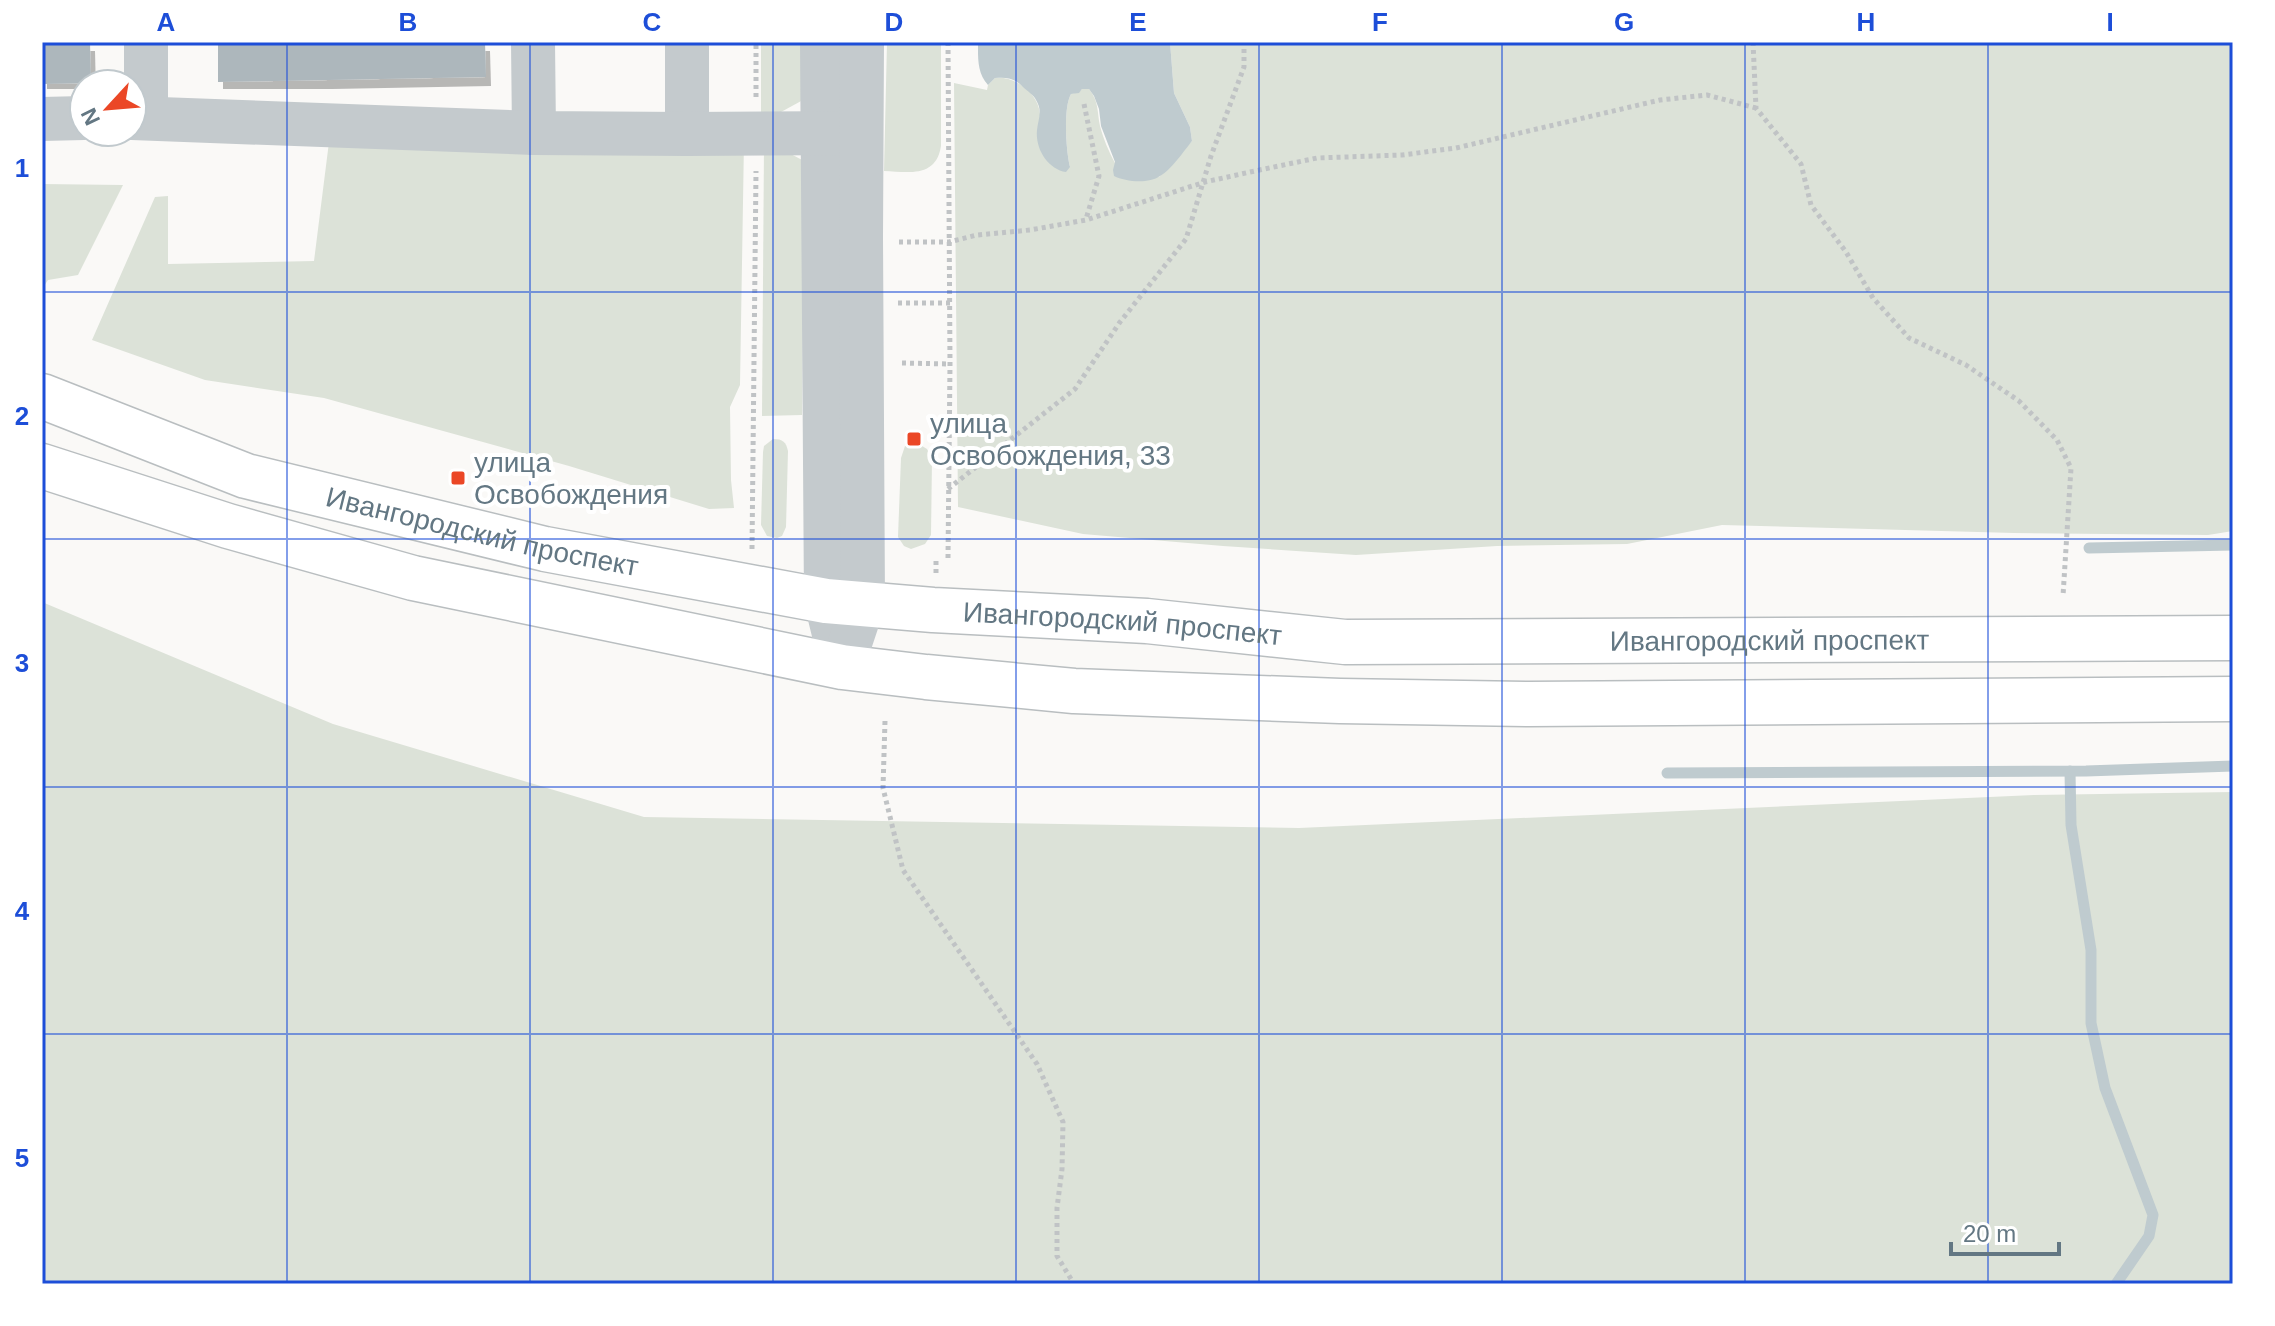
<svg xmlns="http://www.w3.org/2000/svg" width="2275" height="1326" font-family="Helvetica,sans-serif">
	<defs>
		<filter id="shadow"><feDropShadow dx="5" dy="9" stdDeviation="0" flood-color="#0004"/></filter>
	</defs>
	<rect width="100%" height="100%" fill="#faf9f7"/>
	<g fill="#dce2d8">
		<polygon points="761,42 803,42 803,100 770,118 761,118"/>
		<path d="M887,42H941V146C936,178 909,172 884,171Z"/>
		<path d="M1170,42H2233V531L2208,535L2014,533L1722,525L1627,544L1497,546L1356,555L1223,546L1083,534L958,507L954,83L987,90L988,85L995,78C1015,76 1038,92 1040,114C1041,120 1038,127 1037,133L1070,167C1066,151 1063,108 1071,94L1079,92L1082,89H1089C1099,101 1097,112 1100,126C1103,138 1109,152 1115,163L1159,177L1192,141L1190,127L1174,93Z"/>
		<polygon points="744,141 740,385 730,407 731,480 734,508 709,509 569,466 324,398 205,380 92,340 155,197 168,196 168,264 314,261 329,142"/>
		<polygon points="764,145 774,145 804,161 802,415 762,416"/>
		<polygon points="42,184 123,185 78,275 48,280 42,289"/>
		<path d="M773,439C783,439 786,442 788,451L786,527L782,536L777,538L767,536L761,525L763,452L764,446Z"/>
		<polygon points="917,443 927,449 932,459 931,535 925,544 911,549 904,546 898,537 901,458 905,446"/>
		<polygon points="42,602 333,724 644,817 1299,828 2034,795 2233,792 2233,1284 42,1284"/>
	</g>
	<path fill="#bfcbcf" d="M978,42H1170L1174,93L1190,127L1192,141C1184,151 1171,170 1160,176C1149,184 1126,182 1114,176L1113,170L1115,162L1101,126L1099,109L1094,96L1089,89H1082L1079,93L1071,94C1063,108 1066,151 1070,167L1066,172C1048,169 1035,149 1037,130C1038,120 1043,111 1036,100C1034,95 1027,91 1023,87C1015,78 1006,77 995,78L988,85C977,73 978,58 978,42Z"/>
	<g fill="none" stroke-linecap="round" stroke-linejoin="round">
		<g stroke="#bfcbcf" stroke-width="11">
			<polyline points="2089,548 2233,545"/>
			<polyline points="2070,771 2071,825 2091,950 2091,1023 2105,1088 2153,1215 2149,1236 2116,1284"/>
			<polyline points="1667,773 2086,771 2233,766"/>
		</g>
	</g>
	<g fill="#adb7bc" filter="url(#shadow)">
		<polygon points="42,42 90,42 91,83 42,84"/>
		<polygon points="218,42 485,42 486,77 218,82"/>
	</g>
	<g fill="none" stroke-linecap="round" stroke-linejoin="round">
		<defs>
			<g id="highway">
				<path id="s1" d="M42,396L246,476L545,549L826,601L933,610L1147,621L1345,642L2233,638"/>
				<polyline points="42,466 228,526 413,578 842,667 926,677 1074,691 1340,701 1529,704 2233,699"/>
			</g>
		</defs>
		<use href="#highway" stroke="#b9bec0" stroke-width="47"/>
		<g stroke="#c0c3c5" stroke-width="5" stroke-dasharray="4 4" stroke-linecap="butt">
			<polyline points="948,42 950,364 948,558"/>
			<polyline points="1753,42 1756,108 1801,164 1811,205 1846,252 1873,298 1909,338 1966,365 2019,401 2057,440 2071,468 2063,596"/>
			<polyline points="756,97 756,42"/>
			<polyline points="1084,104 1099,176 1086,219"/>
			<polyline points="899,242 949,242 977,235 1030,230 1086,220 1205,182 1250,172 1317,158 1402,155 1456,148 1660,100 1707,95 1756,108"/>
			<polyline points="898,303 950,303"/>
			<polyline points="902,363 950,364"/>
			<polyline points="948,489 1075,389 1120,322 1186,239 1211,156 1244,67 1244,42"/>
			<polyline points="752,549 756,171"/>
			<polyline points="936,573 936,558"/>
			<polyline points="885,721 883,788 903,870 1037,1064 1063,1122 1062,1169 1057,1208 1057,1256 1074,1284"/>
		</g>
		<g stroke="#c4cacd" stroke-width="44">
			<polyline points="146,42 146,118"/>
			<polyline points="533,42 534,133"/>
			<polyline points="687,42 687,134"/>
			<polyline points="822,42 826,601 835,638"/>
			<polyline points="132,118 534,133 687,134 861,133"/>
			<polyline points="42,119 84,118"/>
			<polyline points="842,667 863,604 861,237 862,42"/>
		</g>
		<use href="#highway" stroke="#fff" stroke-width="44"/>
	</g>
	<path fill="none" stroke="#1d4ed8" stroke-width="2" stroke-opacity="0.55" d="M287,42V1284M530,42V1284M773,42V1284M1016,42V1284M1259,42V1284M1502,42V1284M1745,42V1284M1988,42V1284M42,292H2233M42,539H2233M42,787H2233M42,1034H2233"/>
	<g fill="#eb4726" stroke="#fff" stroke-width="3">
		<rect x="906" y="431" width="16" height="16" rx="4"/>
		<rect x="450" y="470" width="16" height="16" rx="4"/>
	</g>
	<g text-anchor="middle" stroke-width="8" stroke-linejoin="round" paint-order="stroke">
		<g font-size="28" fill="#637783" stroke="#fff" text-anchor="start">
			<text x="930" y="433">улица<tspan x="930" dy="32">Освобождения, 33</tspan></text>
			<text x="474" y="472">улица<tspan x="474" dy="32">Освобождения</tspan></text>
		</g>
		<g font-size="28" fill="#637783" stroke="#fff">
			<text dy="10" stroke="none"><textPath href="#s1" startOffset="462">Ивангородский проспект</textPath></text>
			<text dy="10" stroke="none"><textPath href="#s1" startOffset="1110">Ивангородский проспект</textPath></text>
			<text dy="10" stroke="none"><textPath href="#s1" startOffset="1758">Ивангородский проспект</textPath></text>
		</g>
	</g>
	<rect width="2275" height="1326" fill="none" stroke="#ffffff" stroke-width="88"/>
	<g transform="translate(108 108) rotate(244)"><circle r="38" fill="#ffffff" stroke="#c1c9cd" stroke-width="2"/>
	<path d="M0-6L14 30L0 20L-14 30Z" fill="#eb4726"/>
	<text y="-12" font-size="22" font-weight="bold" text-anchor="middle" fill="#637783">N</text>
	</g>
	<path d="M1951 1242v12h108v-12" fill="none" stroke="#637783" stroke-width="4"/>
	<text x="1963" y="1242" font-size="24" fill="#637783" stroke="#ffffff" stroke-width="6" paint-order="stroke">20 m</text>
	<rect x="44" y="44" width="2187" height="1238" fill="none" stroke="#1d4ed8" stroke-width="3"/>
	<g font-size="26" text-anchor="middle" font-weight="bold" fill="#1d4ed8">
		<text x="166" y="31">A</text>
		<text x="408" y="31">B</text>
		<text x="652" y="31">C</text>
		<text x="894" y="31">D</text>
		<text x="1138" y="31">E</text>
		<text x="1380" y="31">F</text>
		<text x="1624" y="31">G</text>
		<text x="1866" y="31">H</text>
		<text x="2110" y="31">I</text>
		<text x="22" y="177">1</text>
		<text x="22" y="425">2</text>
		<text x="22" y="672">3</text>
		<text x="22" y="920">4</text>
		<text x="22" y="1167">5</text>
	</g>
</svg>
